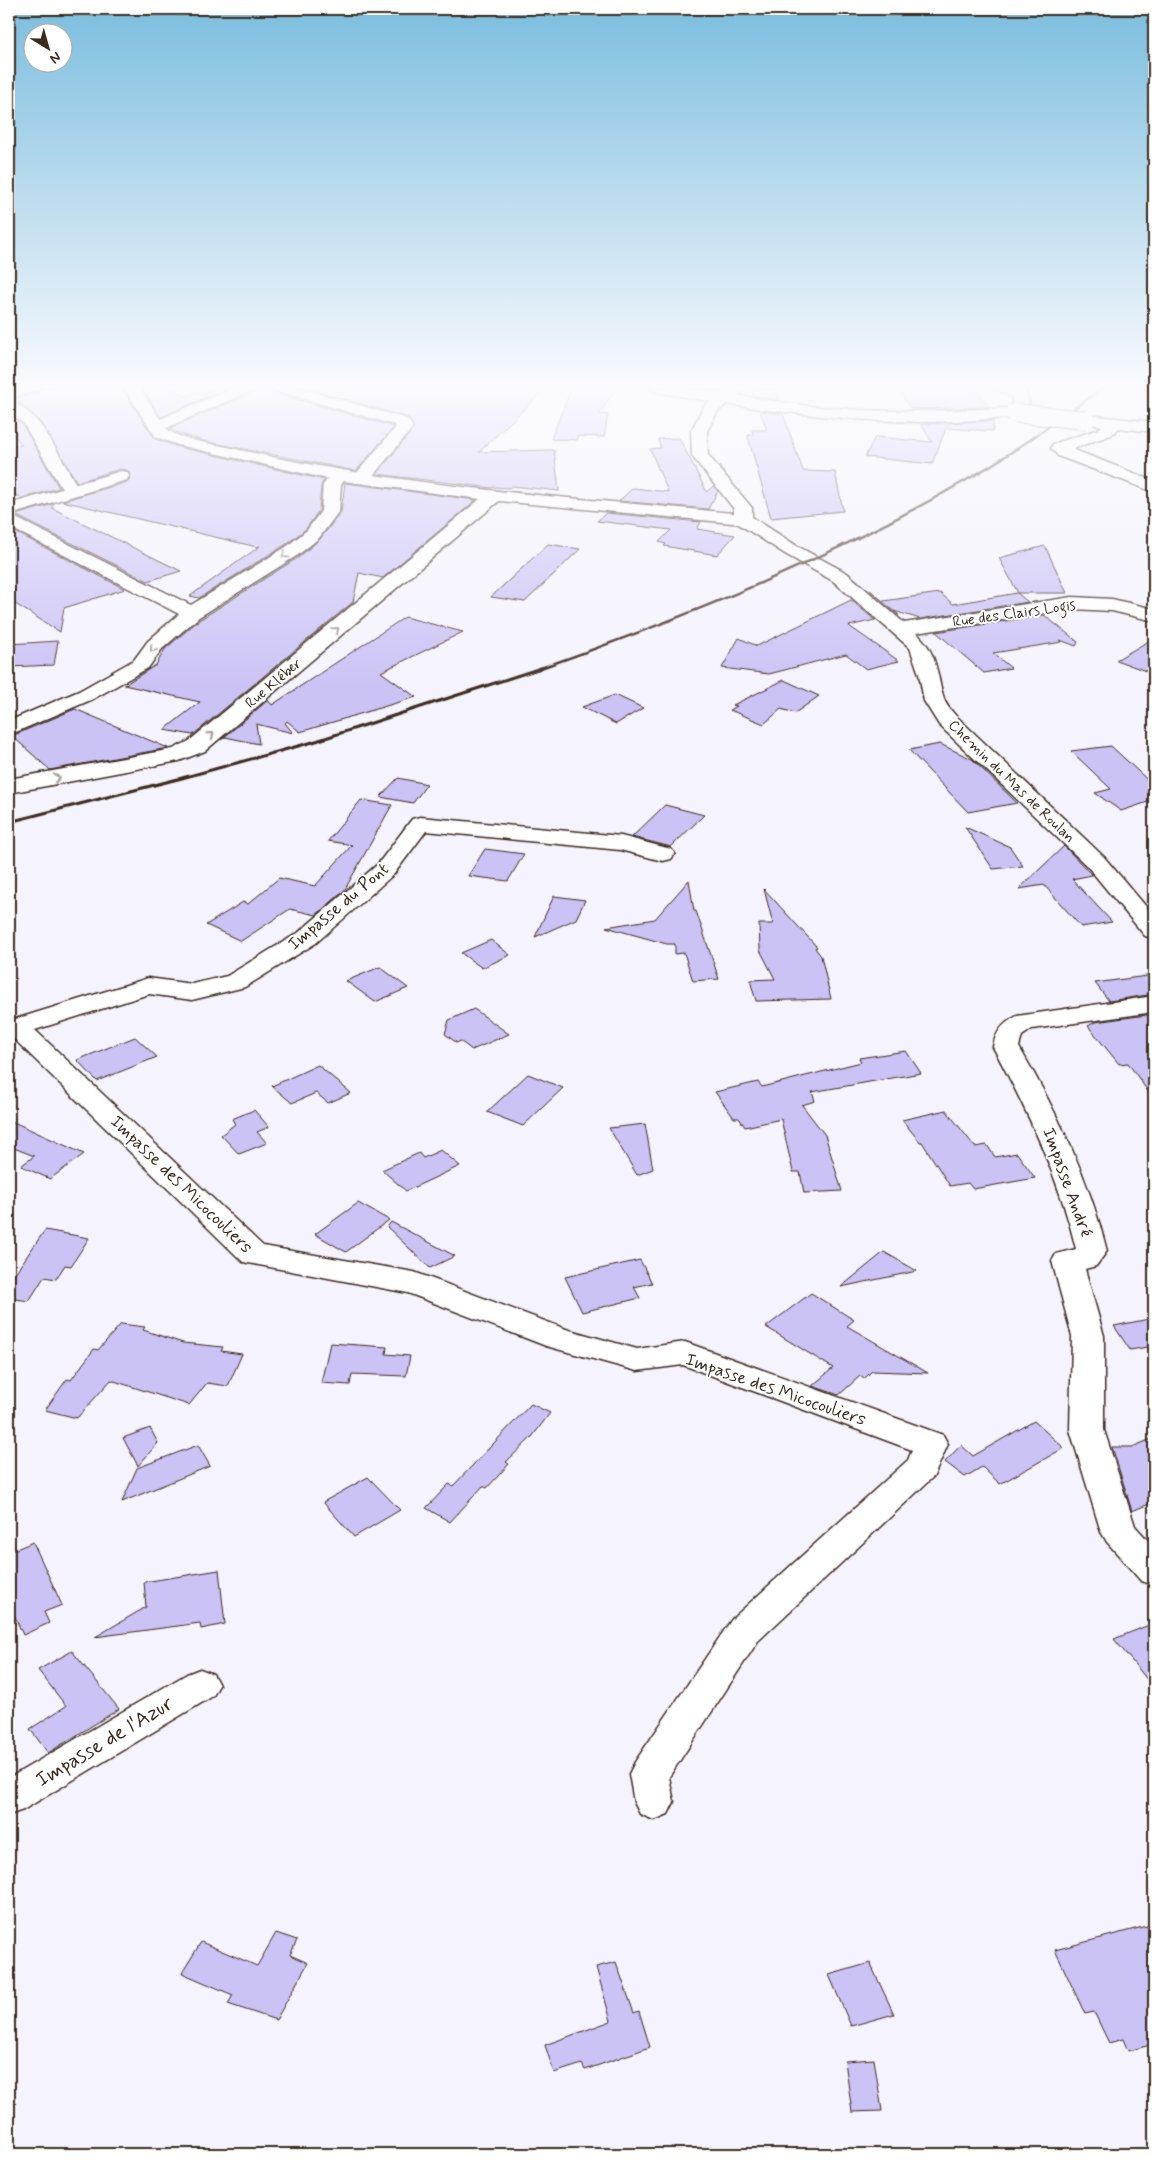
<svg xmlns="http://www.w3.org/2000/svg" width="1163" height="2163" font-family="Mynerve,sans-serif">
	<rect width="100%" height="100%" fill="#f5f3fd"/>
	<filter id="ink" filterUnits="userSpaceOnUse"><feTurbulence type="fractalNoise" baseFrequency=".02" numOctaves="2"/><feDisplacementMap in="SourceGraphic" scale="10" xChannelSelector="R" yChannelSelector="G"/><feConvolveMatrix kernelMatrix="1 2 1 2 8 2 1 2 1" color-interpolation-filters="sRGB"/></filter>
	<g filter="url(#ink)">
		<g fill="#cbc2f5" stroke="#3b2a1e">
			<polygon points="43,387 121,387 155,439 178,447 324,480 321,485 319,510 306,529 285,545 199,598 190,596 260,546 257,547 62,501 128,482 131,475 127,470 120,469 77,482 41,423 21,404 10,400 38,392"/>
			<polygon points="141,387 168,387 186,396 197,392 202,394 218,387 230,387 161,417"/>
			<polygon points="258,387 268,387 272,392 394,427 356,471 204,441 178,433 170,428 254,392"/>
			<polygon points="303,387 547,387 479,452 554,450 559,491 512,486 509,488 494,487 492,488 377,474 414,428 408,418"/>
			<polygon points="572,387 617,387 599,414 608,415 604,437 578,436 577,440 551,439"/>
			<polygon points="897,387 973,387 989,407 911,409"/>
			<polygon points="751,389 775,389 779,400 754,396"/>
			<polygon points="760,411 783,414 803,471 835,472 843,511 771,518 748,437 748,435 753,435 752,430 767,430"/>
			<polygon points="9,415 22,424 59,488 22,498 9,492 9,447 22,445 9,429"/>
			<polygon points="993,421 993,431 946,428 932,464 865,457 875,437 932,442 921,424"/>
			<polygon points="679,438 707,492 713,486 718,491 708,509 619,501 633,488 668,492 650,449 661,448 658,439"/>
			<polygon points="345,483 476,500 383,578 359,573 353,602 193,735 164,730 200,702 124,685 156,665 165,649 199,620 299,557 320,539 341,512"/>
			<polygon points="54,504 52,508 181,571 148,581 15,515"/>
			<polygon points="606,513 701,522 697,529 735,535 717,555 664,546 666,544 659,542 671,530 597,521"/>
			<polygon points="9,529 125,589 64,608 60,632 9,600"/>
			<polygon points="548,544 580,549 525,602 491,597"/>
			<polygon points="1045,546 1067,593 1018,593 999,558"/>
			<polygon points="870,590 883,601 940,593 953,604 1017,593 1028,602 920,619 894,611 899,615 898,615"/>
			<polygon points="851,600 875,620 849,626 899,661 866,669 846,654 769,674 722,668 739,638 757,646"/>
			<polygon points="1044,615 1078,642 1076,646 1060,640 1062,642 993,653 1011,668 984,673 936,632"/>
			<polygon points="405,617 463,632 381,672 416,697 300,732 287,721 285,723 293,733 256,724 259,744 225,737 221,740 268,700 272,705"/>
			<polygon points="1154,638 1154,674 1116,660"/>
			<polygon points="58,641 54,665 9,667 9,644"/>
			<polygon points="784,680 819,696 795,713 781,709 764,724 730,710 737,706 733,705"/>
			<polygon points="615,695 643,708 616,724 582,707"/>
			<polygon points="75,709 168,748 50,770 12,736"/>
			<polygon points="940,744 972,759 1017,803 968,812 909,750"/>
			<polygon points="1111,746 1154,786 1154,800 1121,811 1095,793 1111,789 1071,751"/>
			<polygon points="398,778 427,784 413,803 380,797"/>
			<polygon points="361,800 392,805 344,891 316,915 290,909 241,941 206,925 243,902 248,904 279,878 315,886 352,845 328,841"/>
			<polygon points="665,805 704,815 671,847 632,837"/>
			<polygon points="965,827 1010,847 1023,866 993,869"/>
			<polygon points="1064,846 1092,875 1072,879 1112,922 1081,927 1044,885 1019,889"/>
			<polygon points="485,849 524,854 508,881 468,876"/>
			<polygon points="689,880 694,911 696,911 719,979 693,981 684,953 675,954 675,944 667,944 606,927 655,919"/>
			<polygon points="764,889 817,947 815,948 821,956 831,999 756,1001 750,980 775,979 760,950 759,924 773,924"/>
			<polygon points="554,896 585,900 576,919 535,937"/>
			<polygon points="491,940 510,955 482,968 461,953"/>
			<polygon points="380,967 408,988 375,1002 346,981"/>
			<polygon points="1154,975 1154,994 1109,1001 1095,983"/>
			<polygon points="474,1009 509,1034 472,1050 460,1041 457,1043 445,1034 449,1020"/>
			<polygon points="1154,1014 1154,1100 1128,1063 1119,1064 1088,1026 1095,1022"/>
			<polygon points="135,1037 157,1057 97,1081 77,1060"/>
			<polygon points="906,1051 921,1073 812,1092 815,1101 802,1105 825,1135 842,1191 804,1193 800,1172 793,1172 781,1119 745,1127 739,1118 734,1118 715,1092 758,1082 762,1087 861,1062 859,1058"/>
			<polygon points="318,1065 351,1093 328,1103 316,1093 292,1103 272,1086"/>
			<polygon points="528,1074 563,1088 523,1126 487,1112"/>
			<polygon points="254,1110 269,1127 257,1132 267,1143 239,1154 221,1135 235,1124 232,1119"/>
			<polygon points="946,1110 975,1147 987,1145 995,1157 1017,1153 1035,1178 973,1189 968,1183 950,1186 922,1142 920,1142 902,1120"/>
			<polygon points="9,1120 84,1154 50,1179 21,1166 34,1156 9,1146"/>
			<polygon points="645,1124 653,1169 637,1175 609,1128"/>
			<polygon points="441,1150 460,1166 406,1191 382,1170 419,1153 423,1158"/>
			<polygon points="358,1203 389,1220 346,1252 315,1234"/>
			<polygon points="391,1222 455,1256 430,1268 387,1227"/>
			<polygon points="45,1230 89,1238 71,1266 65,1265 56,1279 44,1277 29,1301 9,1298 9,1282"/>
			<polygon points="884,1252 917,1271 841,1287"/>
			<polygon points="640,1260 652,1283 634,1287 640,1298 582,1312 565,1277"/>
			<polygon points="811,1293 854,1320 847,1326 928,1373 872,1371 864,1379 860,1376 839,1395 812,1386 833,1368 766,1327"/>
			<polygon points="1154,1318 1154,1346 1130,1350 1114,1326"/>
			<polygon points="121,1324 145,1327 143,1330 183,1343 223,1347 221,1351 242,1354 228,1386 207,1383 189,1405 111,1380 77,1418 45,1410 67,1379 71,1380 94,1349 98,1350"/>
			<polygon points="330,1343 387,1347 386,1354 410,1356 406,1376 352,1374 350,1385 321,1383"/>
			<polygon points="531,1404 550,1413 532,1437 506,1462 509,1464 487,1488 483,1486 450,1522 426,1508 449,1484 453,1486"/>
			<polygon points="1034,1421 1064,1448 1000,1484 982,1467 965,1477 945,1462 961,1445 973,1456"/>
			<polygon points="150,1428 158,1443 138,1466 123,1438"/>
			<polygon points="1154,1438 1154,1502 1132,1511 1112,1447 1132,1447"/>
			<polygon points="198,1445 210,1466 122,1502 137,1468"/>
			<polygon points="368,1477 400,1510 354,1537 323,1502"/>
			<polygon points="33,1542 62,1605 44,1612 49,1623 23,1635 9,1603 9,1552"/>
			<polygon points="219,1570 225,1624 201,1629 200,1623 95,1637 146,1607 144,1582"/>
			<polygon points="1154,1623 1154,1688 1114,1639"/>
			<polygon points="72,1651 119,1709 48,1753 30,1729 66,1706 38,1670"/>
			<polygon points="1154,1924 1154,2044 1128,2051 1123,2039 1109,2043 1094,2012 1085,2014 1055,1950"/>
			<polygon points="276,1933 297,1940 290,1955 308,1963 276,2020 228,2004 233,1995 182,1973 201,1942 257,1966"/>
			<polygon points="616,1962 634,2013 639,2011 650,2047 585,2070 582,2064 554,2073 545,2045 611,2021 596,1967"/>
			<polygon points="870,1963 894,2014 851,2026 829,1975"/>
			<polygon points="874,2059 882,2111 852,2112 845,2061"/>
		</g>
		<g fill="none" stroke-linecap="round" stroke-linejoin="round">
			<defs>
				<g id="street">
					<polygon points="14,387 41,387 38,390 9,398 9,388"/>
					<polygon points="270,387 296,387 407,419 413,427 367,483 355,483 352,479 355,475 396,427 395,425 273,390"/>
					<path d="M649,387C706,387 763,401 819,407C883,413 945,411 1009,408L1013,403L1012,397L997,390L994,387H1015L1026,392L1029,403L1020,416L1014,418C982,419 950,422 919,422C830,420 743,408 657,392L652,390Z"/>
					<path d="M9,401C39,409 61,459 76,484L121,471L127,472L129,476L127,480L10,515L191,605L286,547L307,530L321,511L323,485L333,472H345L347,476L341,485L339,511L319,538L298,555L199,617L162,649L148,668L93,699L9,735V721L79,691L134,660L148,641L179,614L9,527V504L62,489L23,423L9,413Z"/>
					<polygon points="1096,416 1154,422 1154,432 1119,428 1111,435 1072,449 1154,481 1154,492 1058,456 1051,448 1053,444 1099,429 1102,426 1090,424 1088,421 1090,418"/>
					<path d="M743,514L749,515L797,546L847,573L904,623L1072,597L1112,599L1154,609V621L1112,611L1072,609L916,633C938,652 936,673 944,699C946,705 951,710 955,715L1104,857L1154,916V938L1145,936L1088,867L939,725L924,701L919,674L910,648L833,581L785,554L737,523L734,519L737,515Z"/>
					<polygon points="420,817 621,836 671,849 675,854 671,859 663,861 620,850 426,831 394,874 316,943 245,987 192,1000 149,994 35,1030 263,1246 414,1272 566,1329 637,1349 685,1342 943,1435 948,1444 934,1476 758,1641 669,1777 674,1802 668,1814 654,1820 640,1814 634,1802 629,1774 635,1762 732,1619 908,1460 912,1450 683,1365 637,1371 546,1346 408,1293 243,1262 11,1036 9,1037 9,1021 139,981 148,978 192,984 227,976 298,933 378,864 412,819"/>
					<path d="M1154,996V1012L1032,1029L1022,1036L1019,1047C1057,1112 1089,1178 1107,1251L1096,1266L1085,1269L1104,1336V1430L1135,1526L1154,1547V1585L1141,1581L1107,1542L1101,1532L1070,1430L1072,1336L1052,1261L1056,1254L1076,1249C1059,1177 1028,1112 993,1047C995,1032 1003,1023 1017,1016Z"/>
					<polygon points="200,1669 213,1674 219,1685 213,1696 23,1810 9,1815 9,1778 187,1674"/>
				</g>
				<path id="secondary" d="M123,387H139L160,419L235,387H256L253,390L166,428C176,439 212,444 227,447C394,487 564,497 734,513V509L692,456L691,431L704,406L730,387H748L717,412L707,431L708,455L752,508V519L749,523L743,524L499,501L205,751L179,761L9,793V779L173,749L189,741L480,499L328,479L178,445L156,437Z"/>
			</defs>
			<use href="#street" stroke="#3b2a1e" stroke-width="3"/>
			<use href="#secondary" stroke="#3b2a1e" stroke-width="3"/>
			<use href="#street" fill="#fff" fill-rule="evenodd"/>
			<use href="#secondary" fill="#fff" fill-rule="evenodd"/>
			<path stroke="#3b2a1e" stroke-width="2.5" d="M538,669C684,618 828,560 963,482C1012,454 1058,420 1104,387"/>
			<polyline stroke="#3b2a1e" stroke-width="3" points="9,822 182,778 313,742 541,668"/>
			<defs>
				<polyline id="street-bridge" points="1014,413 1086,420"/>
			</defs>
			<use href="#street-bridge" stroke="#3b2a1e" stroke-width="20" stroke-linecap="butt"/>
			<use href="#street-bridge" stroke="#fff" stroke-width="18"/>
		</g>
		<defs><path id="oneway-chevron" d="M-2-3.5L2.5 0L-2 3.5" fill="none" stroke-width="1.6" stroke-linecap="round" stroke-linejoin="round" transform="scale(1.25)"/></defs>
		<g stroke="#a79f9a">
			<use href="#oneway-chevron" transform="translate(285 555) rotate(148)"/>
			<use href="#oneway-chevron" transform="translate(336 630) rotate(-40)"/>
			<use href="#oneway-chevron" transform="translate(153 649) rotate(130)"/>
			<use href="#oneway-chevron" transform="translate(211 735) rotate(-39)"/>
			<use href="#oneway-chevron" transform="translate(57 778) rotate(-11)"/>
		</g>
	</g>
	<linearGradient id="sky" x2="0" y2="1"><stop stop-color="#7bbdde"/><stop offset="0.56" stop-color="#fafafe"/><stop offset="1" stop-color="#fafafe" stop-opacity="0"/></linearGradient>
	<rect width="1163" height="690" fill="url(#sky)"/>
	<g text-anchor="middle" stroke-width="4" stroke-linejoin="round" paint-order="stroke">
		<g font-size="15" fill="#3b2a1e" stroke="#fff">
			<text transform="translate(1014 613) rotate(-8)" y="5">Rue des Clairs Logis</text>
			<text transform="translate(273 683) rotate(-40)" y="5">Rue Kléber</text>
			<text transform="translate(1012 781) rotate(44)" y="5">Chemin du Mas de Roulan</text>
		</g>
		<g font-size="18" fill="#3b2a1e" stroke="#fff">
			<text transform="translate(338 906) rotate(-40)" y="6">Impasse du Pont</text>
			<text transform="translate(1068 1182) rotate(70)" y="6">Impasse André</text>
			<text transform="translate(182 1184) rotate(44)" y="6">Impasse des Micocouliers</text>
			<text transform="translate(776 1389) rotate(19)" y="6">Impasse des Micocouliers</text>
		</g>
		<g font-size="21" fill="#3b2a1e" stroke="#fff">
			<text transform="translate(104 1741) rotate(-31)" y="7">Impasse de l'Azur</text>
		</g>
	</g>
	<rect width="1163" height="2163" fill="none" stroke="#fff" stroke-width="30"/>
	<rect x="15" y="15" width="1133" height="2133" fill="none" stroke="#3b2a1e" stroke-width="2" filter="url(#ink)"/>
	<g transform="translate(48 48) rotate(143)"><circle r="24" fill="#ffffff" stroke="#b1aaa5"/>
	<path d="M0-4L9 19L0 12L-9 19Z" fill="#3b2a1e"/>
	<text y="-8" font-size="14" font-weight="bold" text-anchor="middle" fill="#3b2a1e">N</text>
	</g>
</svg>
